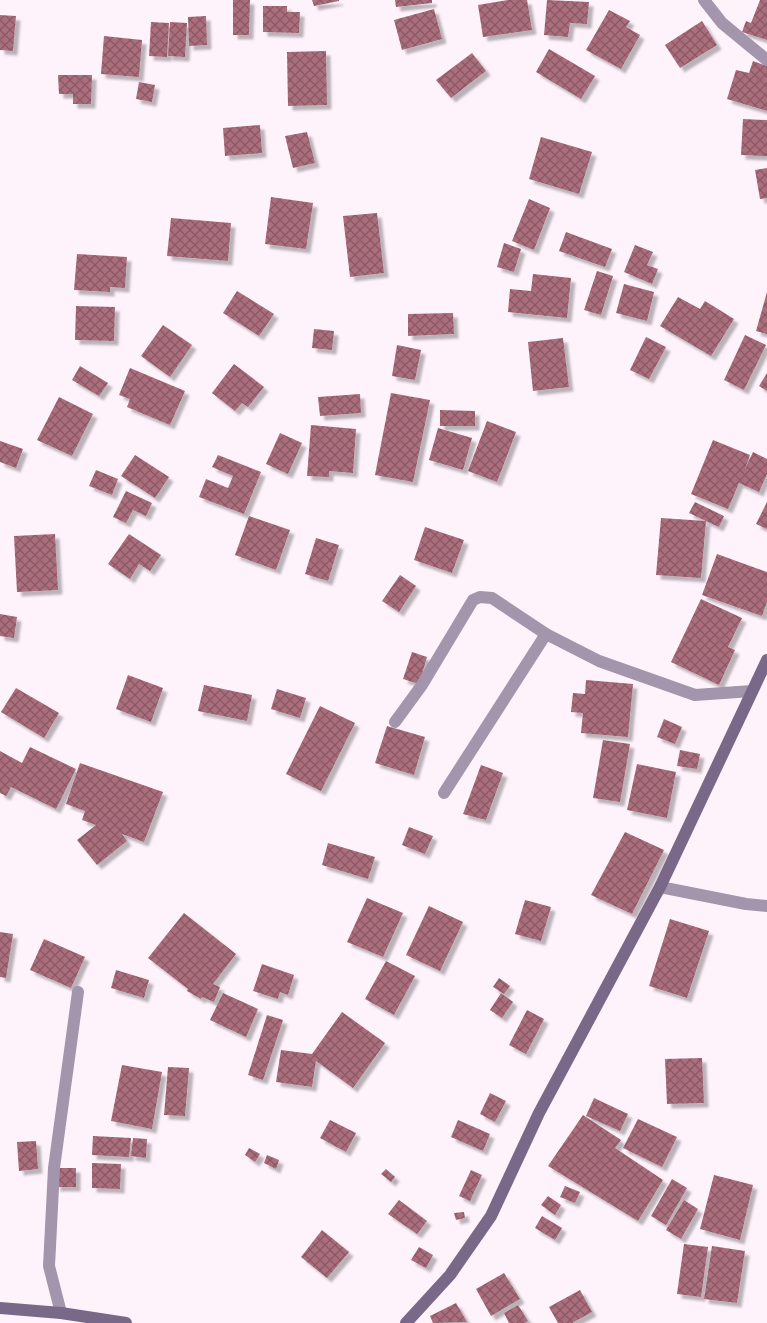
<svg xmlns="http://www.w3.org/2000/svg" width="767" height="1323" font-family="'Golos Text',sans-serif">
	<defs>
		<pattern id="building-cross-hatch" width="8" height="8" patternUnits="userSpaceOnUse" patternTransform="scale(1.25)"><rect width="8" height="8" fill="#ab6e7d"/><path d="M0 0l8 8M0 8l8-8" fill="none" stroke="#8a5965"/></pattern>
		<filter id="shadow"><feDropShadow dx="4.5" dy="4.5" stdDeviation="1" flood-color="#0004"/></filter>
	</defs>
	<rect width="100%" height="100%" fill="#fff3fb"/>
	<g fill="url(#building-cross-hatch)" filter="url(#shadow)">
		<polygon points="233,0 250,0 249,35 233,35"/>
		<polygon points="312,0 339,0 339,1 314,6"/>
		<polygon points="395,0 432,0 432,3 396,7"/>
		<polygon points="508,0 527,0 532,30 483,37 478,5"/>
		<polygon points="547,0 589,2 587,24 570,23 568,37 544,35"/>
		<polygon points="760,0 767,0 767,40 742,32 746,21 751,23"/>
		<polygon points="263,6 287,6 287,12 300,12 299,33 263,32"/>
		<polygon points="434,9 442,39 402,50 394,20"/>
		<polygon points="609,10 630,21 626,27 640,35 621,69 586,50"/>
		<polygon points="0,15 16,16 13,51 0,50"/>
		<polygon points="206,16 207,45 189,46 188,17"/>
		<polygon points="702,21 717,45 680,68 665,45"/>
		<polygon points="151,22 169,23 167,57 149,56"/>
		<polygon points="170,22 187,23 185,57 168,56"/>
		<polygon points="104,36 142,40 139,77 101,74"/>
		<polygon points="549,49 595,76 581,99 536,72"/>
		<polygon points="326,51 327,105 288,106 287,52"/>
		<polygon points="472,53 486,71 451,98 436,80"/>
		<polygon points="753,61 767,66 767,111 727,99 736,70 749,73"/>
		<polygon points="58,75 92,75 91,104 73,104 73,94 59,94"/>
		<polygon points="139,82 155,85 152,102 136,99"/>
		<polygon points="743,119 767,120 767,156 741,155"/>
		<polygon points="260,125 262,153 225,156 223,128"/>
		<polygon points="307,132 315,163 293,168 285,136"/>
		<polygon points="541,137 592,152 579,194 529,179"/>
		<polygon points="767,168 767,198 760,199 755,170"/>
		<polygon points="271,197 313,203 306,249 265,244"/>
		<polygon points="529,199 550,208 534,250 512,241"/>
		<polygon points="377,213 384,273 350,277 343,216"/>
		<polygon points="171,218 231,223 228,261 167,256"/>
		<polygon points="566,232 612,249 605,267 559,251"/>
		<polygon points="504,243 521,249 514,272 497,267"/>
		<polygon points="635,245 653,252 647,265 658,269 652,284 624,272"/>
		<polygon points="77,254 127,257 125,288 110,287 110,292 74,290"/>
		<polygon points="597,271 613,276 601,315 584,310"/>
		<polygon points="533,274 571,278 567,318 508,312 510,289 531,291"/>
		<polygon points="624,284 654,292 647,321 616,313"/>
		<polygon points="237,291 274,314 259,336 223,313"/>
		<polygon points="767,292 767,334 756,331"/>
		<polygon points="678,297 700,309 705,301 734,319 711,356 660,326"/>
		<polygon points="76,306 115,307 114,341 75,340"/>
		<polygon points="453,313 454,334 408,336 408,314"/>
		<polygon points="163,325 192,345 170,377 141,356"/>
		<polygon points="314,329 334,331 332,350 312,348"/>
		<polygon points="745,335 766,345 744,390 724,380"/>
		<polygon points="646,337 666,347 649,379 630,370"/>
		<polygon points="563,338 569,387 533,391 528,342"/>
		<polygon points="397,345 421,350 415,380 392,376"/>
		<polygon points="234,364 264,387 248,407 242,403 235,411 212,393"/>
		<polygon points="80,366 108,383 99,396 72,380"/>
		<polygon points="130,368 185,391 170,425 127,407 130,399 119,395"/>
		<polygon points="767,373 767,391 759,386"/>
		<polygon points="391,393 430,400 413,482 375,475"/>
		<polygon points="360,394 361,413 320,416 318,397"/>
		<polygon points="59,397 93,414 72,456 37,440"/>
		<polygon points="440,410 475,411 475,426 440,426"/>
		<polygon points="487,421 516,432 497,482 468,471"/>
		<polygon points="311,425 356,429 353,473 329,471 329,477 307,476"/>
		<polygon points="438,428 472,438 463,470 429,460"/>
		<polygon points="280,433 302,443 288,474 266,464"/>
		<polygon points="713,440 750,455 745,469 753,452 767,459 767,474 759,492 739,483 728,509 691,494"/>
		<polygon points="0,441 23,449 16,468 0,462"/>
		<polygon points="135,455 169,477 155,498 121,476"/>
		<polygon points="218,455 261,472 244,514 199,497 206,479 228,488 233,476 212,467"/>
		<polygon points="96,470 118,479 112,495 89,486"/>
		<polygon points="126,491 152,503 146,516 133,510 126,523 113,517"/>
		<polygon points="695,502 724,516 719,527 706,521 701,578 656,575 661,518 706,521 689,513"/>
		<polygon points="767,502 767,529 756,524"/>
		<polygon points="249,516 290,530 276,570 235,555"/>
		<polygon points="425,527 464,540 452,573 414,560"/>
		<polygon points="55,534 58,590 17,592 14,536"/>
		<polygon points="129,534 161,555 150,571 139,564 130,579 108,564"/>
		<polygon points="316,538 339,545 328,581 305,574"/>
		<polygon points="717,554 767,572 767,602 762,616 702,595"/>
		<polygon points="400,575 416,586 399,612 382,601"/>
		<polygon points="701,599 742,618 728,647 735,650 719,685 671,662"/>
		<polygon points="0,614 17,617 14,638 0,636"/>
		<polygon points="412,652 427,657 419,684 403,679"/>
		<polygon points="128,675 163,688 151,722 116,709"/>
		<polygon points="586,680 633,684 628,737 581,733 583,713 571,712 573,693 585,694"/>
		<polygon points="204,685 252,695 247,721 198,711"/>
		<polygon points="16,688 59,713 44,738 1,712"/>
		<polygon points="277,689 306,698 300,718 271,709"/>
		<polygon points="320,706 355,723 321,791 286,774"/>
		<polygon points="664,719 682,727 675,744 657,737"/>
		<polygon points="387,726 425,737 414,775 375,763"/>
		<polygon points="603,740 630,744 620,802 593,798"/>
		<polygon points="30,747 76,769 56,809 11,787 6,796 0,793 0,751 22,763"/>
		<polygon points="680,750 700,754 697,769 677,766"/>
		<polygon points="80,763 163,792 144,842 122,834 127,841 97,865 77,840 96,825 82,820 85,811 66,804"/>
		<polygon points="637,764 676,772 667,818 627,810"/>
		<polygon points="481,765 503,773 486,820 463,814"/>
		<polygon points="409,827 433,836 425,854 402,845"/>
		<polygon points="625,832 664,850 632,914 591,895"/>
		<polygon points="328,843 375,857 368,879 322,865"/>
		<polygon points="367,898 403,913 383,957 347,942"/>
		<polygon points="525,900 551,907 541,941 515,934"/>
		<polygon points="429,906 463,922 440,971 406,955"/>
		<polygon points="184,913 236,954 213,984 220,987 214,1002 202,997 201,999 187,991 188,989 148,958"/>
		<polygon points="670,919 709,931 687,998 649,986"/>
		<polygon points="0,932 13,934 6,978 0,977"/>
		<polygon points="44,939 85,957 71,988 30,970"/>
		<polygon points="386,961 415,976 394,1015 365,999"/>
		<polygon points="262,964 294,975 288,995 280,992 278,999 253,991"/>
		<polygon points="116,970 149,980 144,998 111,988"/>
		<polygon points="499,978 510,986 504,994 493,987"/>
		<polygon points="223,993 258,1009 246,1037 210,1020"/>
		<polygon points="501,993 513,1002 502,1018 490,1010"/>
		<polygon points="527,1010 544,1019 526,1054 509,1045"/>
		<polygon points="342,1012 385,1043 353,1088 316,1061 312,1087 276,1082 281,1050 312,1054"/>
		<polygon points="267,1015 283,1020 263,1080 248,1075"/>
		<polygon points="702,1058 704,1103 667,1104 665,1059"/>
		<polygon points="122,1065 162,1072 152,1129 111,1121"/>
		<polygon points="168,1067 189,1068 185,1116 164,1115"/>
		<polygon points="490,1093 506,1101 495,1122 480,1114"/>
		<polygon points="594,1098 628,1114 620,1131 586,1116"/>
		<polygon points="583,1115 621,1140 615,1148 663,1180 638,1221 548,1166"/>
		<polygon points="638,1119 677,1137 662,1167 623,1148"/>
		<polygon points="330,1120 356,1133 346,1152 320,1138"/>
		<polygon points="458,1120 490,1134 483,1151 451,1137"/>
		<polygon points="93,1136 131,1138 129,1157 92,1155"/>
		<polygon points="133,1138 147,1139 146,1158 131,1156"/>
		<polygon points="36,1141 38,1169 19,1171 17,1142"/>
		<polygon points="249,1148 260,1154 255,1162 245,1155"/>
		<polygon points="267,1155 279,1160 276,1169 264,1163"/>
		<polygon points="92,1163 121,1164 120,1189 92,1188"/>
		<rect x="56" y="1168" width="20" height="19"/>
		<polygon points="386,1169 395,1177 391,1182 381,1174"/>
		<polygon points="471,1170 482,1175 470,1201 459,1196"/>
		<polygon points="714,1175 753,1185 740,1240 700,1229"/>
		<polygon points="672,1179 687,1188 666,1225 651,1216"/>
		<polygon points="565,1186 580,1192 575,1203 560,1197"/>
		<polygon points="548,1196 561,1205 555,1215 541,1205"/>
		<polygon points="399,1200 427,1221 417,1234 388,1214"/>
		<polygon points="684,1200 698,1209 681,1239 666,1230"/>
		<polygon points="464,1212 465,1218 456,1220 454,1213"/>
		<polygon points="542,1216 562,1228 555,1240 535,1228"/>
		<polygon points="322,1230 349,1252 327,1278 301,1257"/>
		<polygon points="684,1244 708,1247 701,1297 677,1294"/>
		<polygon points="712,1246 745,1251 737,1303 704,1299"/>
		<polygon points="419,1247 433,1255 426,1268 411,1260"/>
		<polygon points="504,1273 520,1299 491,1316 476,1289"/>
		<polygon points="580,1290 592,1312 572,1323 558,1323 549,1307"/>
		<polygon points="456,1303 467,1322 433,1323 430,1316"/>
		<polygon points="518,1305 528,1321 525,1323 509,1323 504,1313"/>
	</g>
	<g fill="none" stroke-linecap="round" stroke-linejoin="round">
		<g stroke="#a396ac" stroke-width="12">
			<polyline points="704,0 722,23 767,60"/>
			<polyline points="395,722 422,685 473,600 480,597 492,598 546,634 599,661 695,695 752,691"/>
			<polyline points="444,793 546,634"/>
			<polyline points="660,887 746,904 767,906"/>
			<polyline points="61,1313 49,1266 54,1168 78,992"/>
		</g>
		<g stroke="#7a6888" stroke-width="12">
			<polyline points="0,1308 61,1313 126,1323"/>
			<polyline points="406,1323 450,1275 491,1216 539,1113 660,887 767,660"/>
		</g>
	</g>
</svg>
